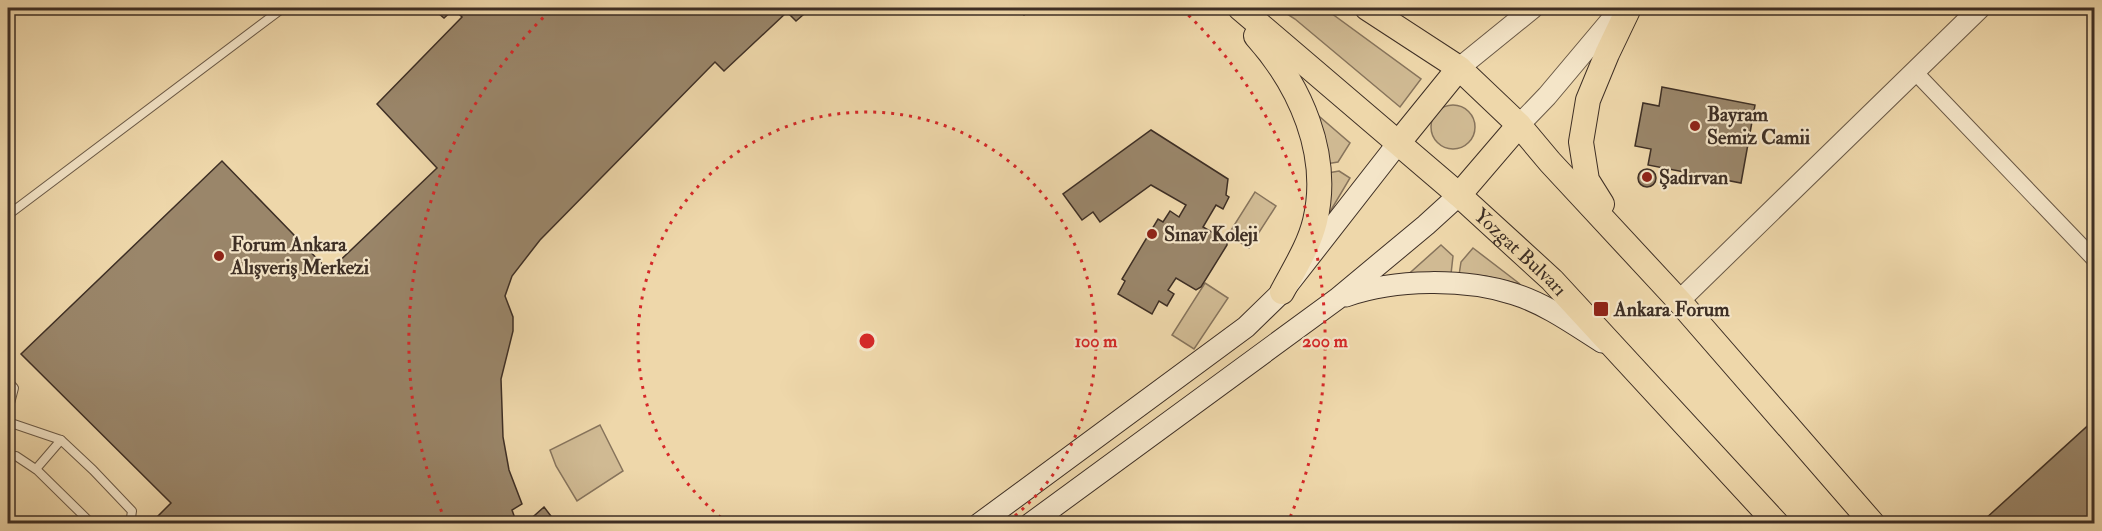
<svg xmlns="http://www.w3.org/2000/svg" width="2102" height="531" font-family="'IM FELL Double Pica',serif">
	<rect width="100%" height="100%" fill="#eed7aa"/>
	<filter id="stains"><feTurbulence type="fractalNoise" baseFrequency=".00333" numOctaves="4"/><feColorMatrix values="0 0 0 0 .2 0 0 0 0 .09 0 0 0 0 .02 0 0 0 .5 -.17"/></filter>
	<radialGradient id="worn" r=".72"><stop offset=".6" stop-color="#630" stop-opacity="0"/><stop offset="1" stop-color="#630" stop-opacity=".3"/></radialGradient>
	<g fill="#d0ba93" stroke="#87745c" stroke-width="1.5">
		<polygon points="1278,8 1324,8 1421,79 1400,107 1295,19"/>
		<circle cx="1453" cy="127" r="22"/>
		<polygon points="1313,111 1350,143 1338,162 1326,164"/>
		<polygon points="1339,171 1350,178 1321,227 1328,173"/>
		<polygon points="1255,192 1276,206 1249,248 1228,235"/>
		<polygon points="1441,245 1453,256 1451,274 1403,279"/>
		<polygon points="1473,248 1520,284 1485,276 1459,275 1461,262"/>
		<polygon points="1205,283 1228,298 1194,349 1172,335"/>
		<polygon points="600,425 623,471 577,501 556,466 550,450"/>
	</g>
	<g fill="#9a866a" stroke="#3e2f25" stroke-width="1.5">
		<polygon points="432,8 811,8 796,21 787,12 724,71 715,62 540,240 512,276 505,296 513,317 513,331 501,379 503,437 509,470 522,504 512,510 517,524 154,524 152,522 171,503 21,354 222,161 329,271 437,168 377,104 462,17 454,9 444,18"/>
		<polygon points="1013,8 1029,8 1024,15"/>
		<polygon points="1662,87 1755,105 1741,183 1648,165 1651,149 1635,146 1643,103 1659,106"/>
		<polygon points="1151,130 1228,179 1226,195 1229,197 1223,209 1216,205 1203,227 1227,241 1227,245 1201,287 1196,290 1176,278 1168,290 1174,294 1167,306 1159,301 1152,314 1118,294 1125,281 1122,279 1158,219 1163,222 1170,211 1179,217 1186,205 1151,185 1100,222 1093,212 1082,220 1063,194"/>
		<circle cx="1647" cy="178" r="9"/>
		<polygon points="2094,420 2094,524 1987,524 1984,520"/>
		<polygon points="544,507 557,524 525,524"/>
	</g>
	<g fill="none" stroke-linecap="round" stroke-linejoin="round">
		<defs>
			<g id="service">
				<polyline points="8,215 283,8"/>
				<polyline points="8,381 14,388 8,411"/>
				<polyline points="8,422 61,440 93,470 132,511 130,524"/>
				<polyline points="8,457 16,456 37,470 92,524"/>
				<polyline points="36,469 61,440"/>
			</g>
			<polyline id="minor" points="1915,72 2094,259"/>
			<g id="tertiary">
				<polyline points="1459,68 1533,8"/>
				<polyline points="1519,125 1547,96 1621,8"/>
				<polyline points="1679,301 1980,8"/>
			</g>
			<g id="secondary">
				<path d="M1346,296C1395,279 1464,278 1514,294C1546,304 1575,325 1602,342"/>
				<polyline points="979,524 1246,327 1282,292 1399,142"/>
				<polyline points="1030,524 1337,299 1426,225 1459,195"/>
			</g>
			<g id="primary">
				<path id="s1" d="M1240,8L1459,195L1552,280L1777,524"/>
				<polyline points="1367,8 1459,68 1519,125 1550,162 1679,301 1873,524"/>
				<path d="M1256,36C1300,85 1331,154 1315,221C1309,246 1294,269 1282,292"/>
				<polyline points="1399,142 1459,68"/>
				<polyline points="1459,195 1519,125"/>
				<polyline points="1602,204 1587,180 1581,142 1588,100 1607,54 1629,8"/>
			</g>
		</defs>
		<use href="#service" stroke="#6a5946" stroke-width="10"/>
		<use href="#minor" stroke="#6a5946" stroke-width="17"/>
		<use href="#tertiary" stroke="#6a5946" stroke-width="22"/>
		<use href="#secondary" stroke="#3e2f25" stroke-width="23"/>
		<use href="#primary" stroke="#3e2f25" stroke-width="26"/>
		<use href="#service" stroke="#f4e5c8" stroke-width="8"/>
		<use href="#minor" stroke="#f4e5c8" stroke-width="15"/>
		<use href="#tertiary" stroke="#f4e5c8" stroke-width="20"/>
		<use href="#secondary" stroke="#f4e5c8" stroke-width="21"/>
		<use href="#primary" stroke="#eed7aa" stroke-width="24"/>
	</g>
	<g fill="none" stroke="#d62828" stroke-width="3" stroke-dasharray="3 6">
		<path d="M728 523A229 229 0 1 1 1006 523"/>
		<path d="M445 520A458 458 0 0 1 552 9M1182 9A458 458 0 0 1 1289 520"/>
	</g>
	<g fill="#8f2418" stroke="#f4e5c8" stroke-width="2">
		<circle cx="1695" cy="126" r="6"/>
		<circle cx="1647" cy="177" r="6"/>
		<circle cx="1152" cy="234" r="6"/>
		<circle cx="219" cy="256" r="6"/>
		<rect x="1593" y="301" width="16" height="16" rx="3"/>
	</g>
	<g text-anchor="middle" stroke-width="4.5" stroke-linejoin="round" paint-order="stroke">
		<g font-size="20" font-weight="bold" fill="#3e2f25" stroke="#f4e5c8" text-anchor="start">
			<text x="1707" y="121">Bayram<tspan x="1707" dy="23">Semiz Camii</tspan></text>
			<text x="1659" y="184">Şadırvan</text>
			<text x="1164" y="241">Sınav Koleji</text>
			<text x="231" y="251">Forum Ankara<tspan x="231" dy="23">Alışveriş Merkezi</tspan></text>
			<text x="1614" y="316">Ankara Forum</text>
		</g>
		<g font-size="20" fill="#3e2f25" stroke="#f4e5c8">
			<text dy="7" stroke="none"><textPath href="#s1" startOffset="372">Yozgat Bulvarı</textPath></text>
		</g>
	</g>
	<circle cx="867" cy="341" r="9" fill="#d62828" stroke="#f4e5c8" stroke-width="3"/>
	<g font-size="18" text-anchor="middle" font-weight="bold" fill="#d62828" stroke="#f4e5c8" stroke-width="4.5" stroke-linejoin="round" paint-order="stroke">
		<text x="1096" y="347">100 m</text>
		<text x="1325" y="347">200 m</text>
	</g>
	<rect width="2102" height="531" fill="none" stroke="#eed7aa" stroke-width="30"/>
	<rect x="9" y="9" width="2084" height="513" fill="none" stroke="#3e2f25" stroke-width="3"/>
	<rect x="15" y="15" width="2072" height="501" fill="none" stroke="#3e2f25" stroke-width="1.5"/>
	<rect width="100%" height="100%" filter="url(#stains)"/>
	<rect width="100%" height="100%" fill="url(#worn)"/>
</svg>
